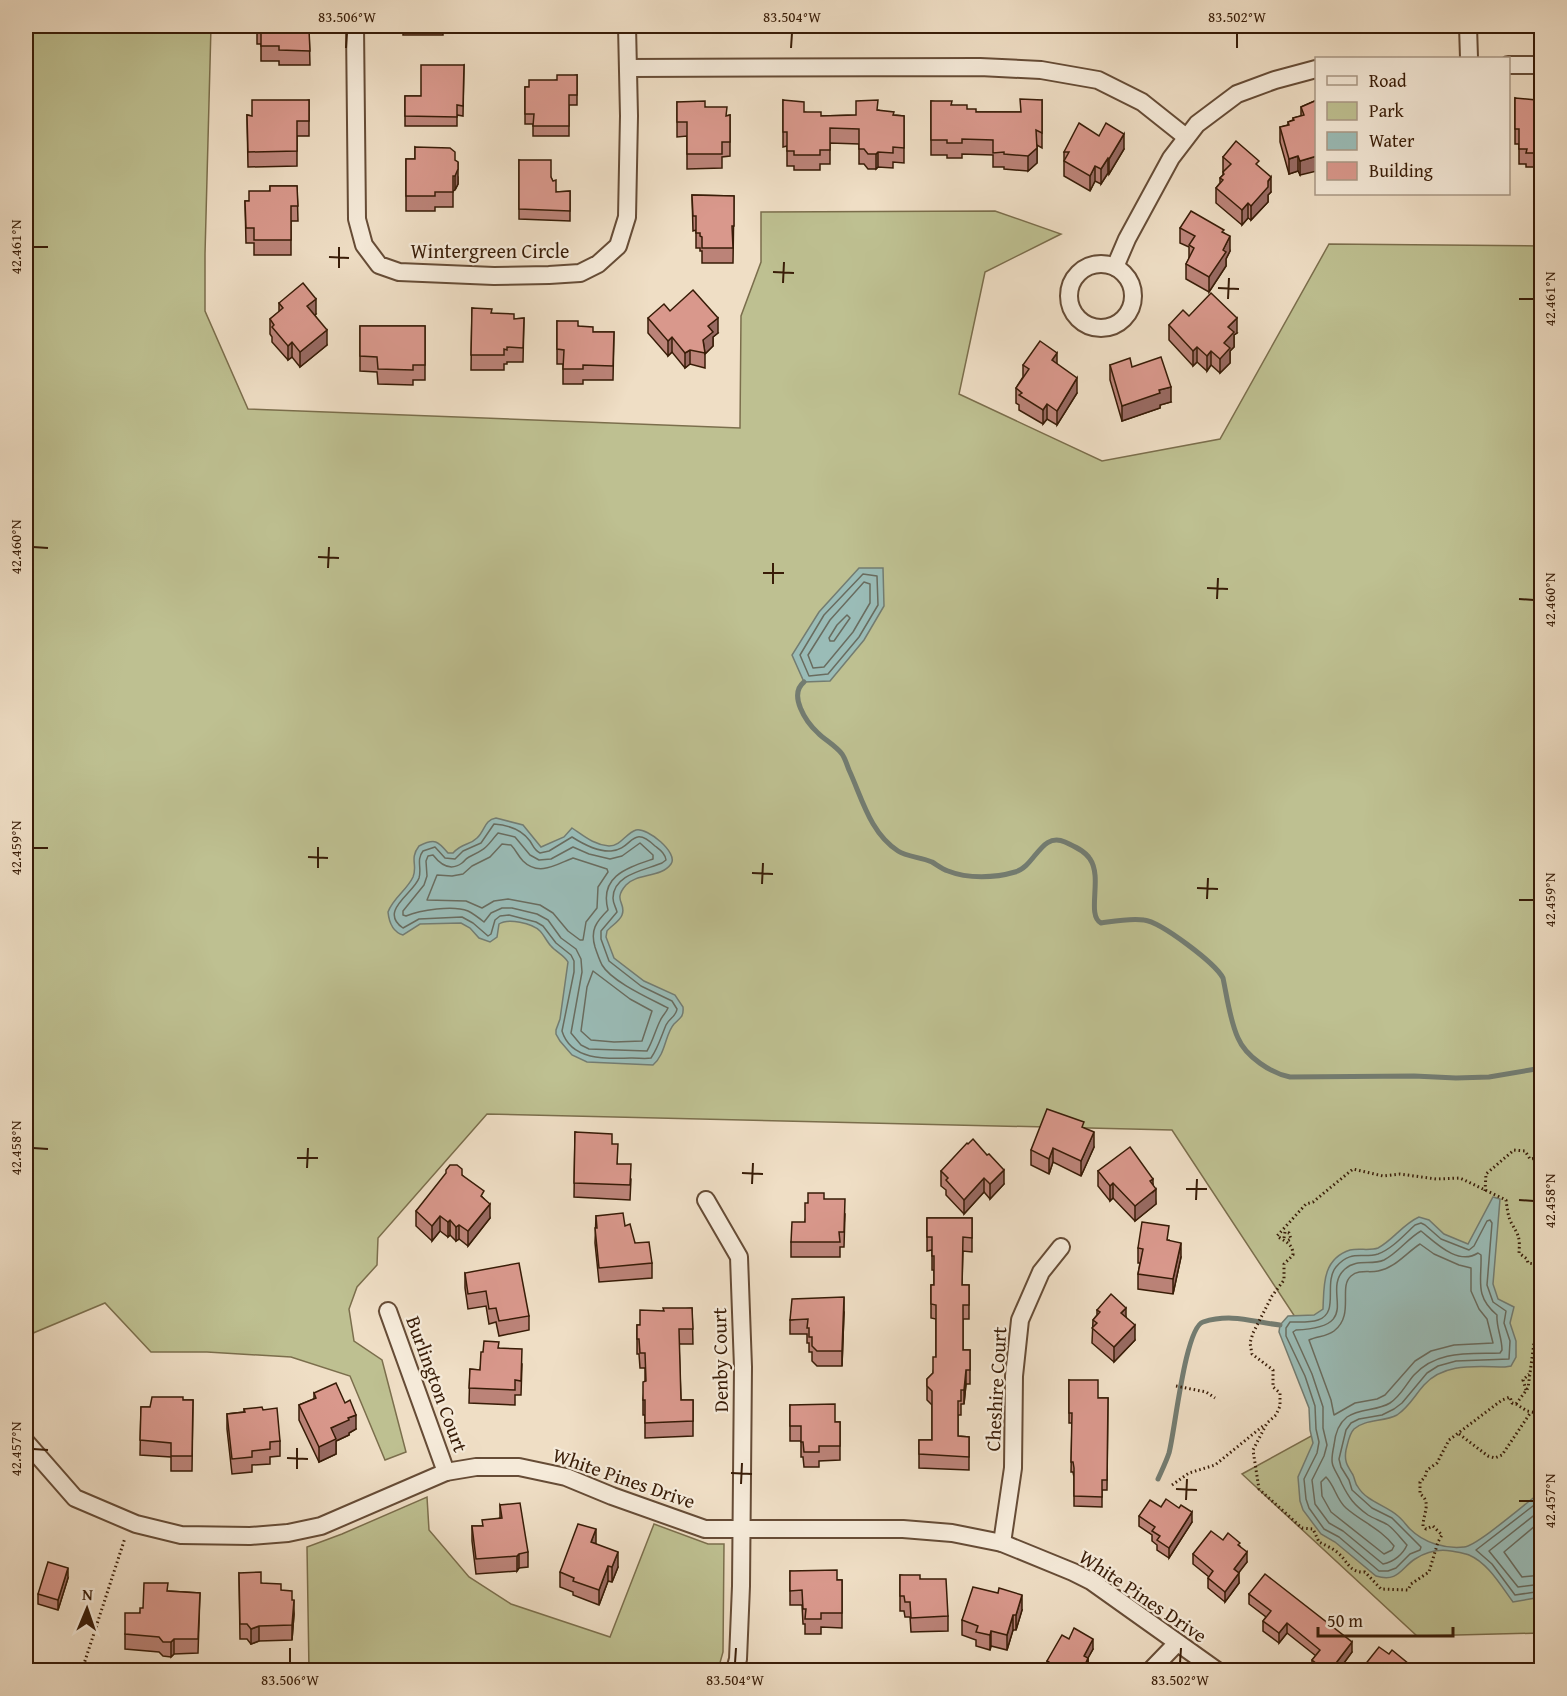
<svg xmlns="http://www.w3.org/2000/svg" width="1567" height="1696" font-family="'Gentium Book Plus',serif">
	<rect width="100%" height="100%" fill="#efdec5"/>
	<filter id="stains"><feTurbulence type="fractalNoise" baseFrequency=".00333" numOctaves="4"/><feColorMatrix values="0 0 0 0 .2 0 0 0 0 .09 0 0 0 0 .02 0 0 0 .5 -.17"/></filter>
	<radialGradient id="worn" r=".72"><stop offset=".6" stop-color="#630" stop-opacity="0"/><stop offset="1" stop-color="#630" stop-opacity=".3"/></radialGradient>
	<g fill="#bec091" stroke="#7b6e4c" stroke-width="1.5">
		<polygon points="26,26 211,26 205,254 205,311 248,409 740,428 741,316 761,262 761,212 995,211 1061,234 985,272 959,394 1102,461 1220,439 1329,244 1541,246 1541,1633 1417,1636 1242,1474 1357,1411 1172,1130 487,1114 378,1238 377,1265 357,1287 349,1309 354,1341 382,1360 406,1452 385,1460 350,1376 291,1357 207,1352 151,1352 105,1303 26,1336"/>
		<polygon points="427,1497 429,1530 469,1577 511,1604 610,1637 654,1524 708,1544 724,1544 723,1652 718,1670 309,1670 307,1547 342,1534"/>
	</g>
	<g fill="#9abcb7" stroke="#737c71" stroke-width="1.5">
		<polygon points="859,568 883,568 884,606 864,640 830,681 804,682 792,655 819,612"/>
		<path d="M496,818L523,825L541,847L564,837L572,828C584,836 594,845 609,846C621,846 626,833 636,830C647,827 679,853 671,864C661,878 637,873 626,885C612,901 627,903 622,915C620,921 611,926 607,931L606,937L614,958L644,981L675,995L683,1007C684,1017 680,1018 674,1024C665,1034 666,1054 653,1065L587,1062L572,1055L560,1041L556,1034V1030L560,1019L568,962C564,955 556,952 551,946C547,942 544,935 540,931C532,923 508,918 499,924L497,937L490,942L479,938L470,928L461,923L420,924L403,935C393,932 389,922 388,912C393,898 407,890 413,877C418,865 409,859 419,846C435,838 438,841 448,853H453C463,842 469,846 477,838C485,831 484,820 496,818Z"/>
		<path d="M1493,1197L1500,1199L1493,1284L1498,1299L1514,1307L1510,1323L1516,1341V1357L1511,1366L1505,1367C1477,1367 1445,1362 1424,1385C1415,1395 1409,1407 1397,1415C1384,1422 1365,1419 1354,1429C1349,1434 1348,1443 1346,1450C1344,1461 1347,1465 1353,1475C1355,1479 1355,1484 1358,1487C1366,1501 1387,1506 1398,1516C1403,1520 1406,1525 1410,1529C1424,1543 1445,1549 1464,1547C1477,1546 1527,1502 1541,1492V1597L1513,1602C1501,1586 1488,1563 1469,1555C1464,1553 1456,1552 1451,1551C1439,1549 1426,1552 1415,1559C1401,1568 1398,1583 1376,1576L1335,1542L1321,1534L1303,1510L1300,1501L1298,1477L1313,1443L1310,1430L1309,1408L1279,1332L1280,1325L1288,1316L1314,1315L1323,1309C1324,1286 1322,1259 1350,1250C1359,1248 1370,1251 1378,1248C1393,1240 1403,1224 1419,1217L1429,1220L1444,1234L1468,1244Z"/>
	</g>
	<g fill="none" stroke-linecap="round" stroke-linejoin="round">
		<g stroke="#696c5f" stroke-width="1.5">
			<polygon points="863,574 877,576 878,605 859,637 828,674 809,676 800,655 824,615"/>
			<polygon points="864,582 870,584 870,603 853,632 824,667 813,668 808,655 830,620"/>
			<polygon points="847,615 850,618 834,641 830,641 829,638 837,625"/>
			<path d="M494,824C508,825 522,830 530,841C534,847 534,850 540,853L549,851L572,837C583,844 598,852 611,851C633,850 631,823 655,846C660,850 665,853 666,860L662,863C646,870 613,874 613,898C613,904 616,907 617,912L601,931V939L609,961L641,986L672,1001L677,1009C676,1017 669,1018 666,1025C661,1037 658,1048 651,1058C645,1059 639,1058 632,1058C607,1059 571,1061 562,1031L574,972V961L571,955L556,943L543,926L536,922L509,915L500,916L495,920L491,934L488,936L473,923L462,917L419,919L403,928C378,911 414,893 419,878C422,868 416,860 423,851L435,847L445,858L455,859L463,851L481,843Z"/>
			<path d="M498,833L515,837L530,855L539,860L551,859L573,847L589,854L610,859L622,856L640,843L653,855V859C627,868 599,876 608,910C596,922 590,930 595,947C597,953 599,959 602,965C612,982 651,999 668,1008C666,1013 662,1016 660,1021C655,1031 653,1041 647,1051L589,1049L581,1045L571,1033L582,972L581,959L576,949L561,938L548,920L537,914L512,908H502L491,913L484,922C479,918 474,914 468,911C453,905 420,910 406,916L403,915V911L424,885L427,876L426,861L428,856L433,855C440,864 450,872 462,863C466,860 464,860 469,857C489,847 485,848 498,833Z"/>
			<path d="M502,844L511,845C516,850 518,856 523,861C539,877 557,864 573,858L607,869L608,872L598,887L597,908L586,922L583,940H580L568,931L553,913L540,905L508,899L494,901L482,908L466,901L427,900L437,875L452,876L463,874L472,866L490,857Z"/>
			<polygon points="593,971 630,999 652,1011 642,1041 614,1042 591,1040 581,1031 587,987"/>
			<path d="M1490,1220L1492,1223L1487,1285L1493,1302L1506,1311L1504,1323L1510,1341L1509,1359L1456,1361L1438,1366L1427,1373L1402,1403L1394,1409L1382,1415L1359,1419L1351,1423L1346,1430L1339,1459L1341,1467L1349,1480L1352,1490L1372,1508L1392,1518L1421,1547L1420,1550L1410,1554L1396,1568L1388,1571H1379L1339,1537L1324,1529L1309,1508L1306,1499L1304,1479L1317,1453L1319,1442L1316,1429L1315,1406L1305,1376L1286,1336V1328L1290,1322C1299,1322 1309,1323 1318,1320C1340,1313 1323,1283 1336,1267C1351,1249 1362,1259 1378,1254C1392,1249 1404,1235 1415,1225L1421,1223L1425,1225L1441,1239L1469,1250L1474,1246L1487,1221Z"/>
			<path d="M1421,1231C1436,1243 1458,1266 1478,1253L1481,1255C1482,1280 1474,1296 1497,1315C1496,1327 1502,1337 1502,1350L1500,1353C1468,1354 1437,1350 1414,1375C1406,1384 1401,1396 1390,1403C1377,1411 1360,1408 1347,1417C1338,1424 1335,1435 1334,1445C1329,1469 1334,1465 1342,1484C1349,1498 1354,1505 1368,1515C1374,1519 1382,1521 1388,1525C1395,1530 1401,1539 1407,1545C1403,1554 1394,1562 1383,1564L1343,1531L1329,1523L1315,1504L1312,1480L1324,1456L1327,1445L1323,1428V1407L1312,1374L1293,1332L1296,1330C1366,1327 1320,1291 1345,1269C1357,1258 1371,1266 1384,1260C1398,1253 1408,1238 1421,1231Z"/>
			<path d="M1420,1244L1434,1254L1459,1265L1471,1268V1291L1479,1309L1487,1319L1493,1343L1454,1345L1431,1351L1415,1361L1385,1395L1377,1399L1355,1403L1334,1415L1331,1400L1309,1340C1317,1336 1326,1337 1334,1331C1355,1315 1338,1287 1351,1276C1359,1269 1369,1273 1378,1271C1395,1268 1406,1253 1420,1244Z"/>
			<path d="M1326,1477C1335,1486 1336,1499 1346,1508C1362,1522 1381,1529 1394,1546L1392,1550L1384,1554L1331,1512L1322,1496L1321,1482Z"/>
			<polyline points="1542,1499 1476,1550 1492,1564 1515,1595 1542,1591"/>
			<polyline points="1542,1509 1489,1551 1518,1587 1542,1584"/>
			<polyline points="1542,1520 1504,1552 1522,1577 1542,1575"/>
		</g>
		<g stroke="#737c71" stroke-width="5">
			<path d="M804,682C788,695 806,722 818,733C825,740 836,746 842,754C845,758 847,765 849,770C862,798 870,833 898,851C907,857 921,857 932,862C937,865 942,869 948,871C968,879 995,878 1015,872C1035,867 1041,831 1065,842C1074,846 1085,851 1090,859C1103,878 1086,915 1101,923C1115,921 1130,918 1144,920C1161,922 1215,963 1223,978C1227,997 1230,1021 1238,1038C1246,1057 1271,1073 1290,1077L1414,1076L1456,1078L1489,1077L1542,1068"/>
			<path d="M1158,1479C1162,1470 1166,1462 1169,1453C1175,1431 1185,1328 1203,1322C1232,1313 1253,1322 1280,1325"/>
		</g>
		<defs>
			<g id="street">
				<polyline points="355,26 357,219 364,245 379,265 399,272 494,276 549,275 580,273 598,264 618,246 627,217 629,116 627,26"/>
				<polyline points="1468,26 1469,58"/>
				<polyline points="1508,65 1542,65"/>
				<polyline points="628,68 980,67 1041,70 1098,80 1142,102 1186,137"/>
				<circle cx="1101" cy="296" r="32"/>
				<polyline points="1115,267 1127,239 1171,158 1197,124 1237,94 1275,80 1316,69"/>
				<polyline points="706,1200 739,1257 743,1367 741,1586 738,1659 735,1670"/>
				<polyline points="388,1311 446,1472"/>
				<polyline points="26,1442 75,1498 136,1524 181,1535 250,1536 288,1533 321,1526 446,1472 476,1467 519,1467 566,1477 612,1496 705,1529 903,1529 952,1533 1002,1543 1073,1572 1091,1581 1216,1670"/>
				<polyline points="1002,1543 1013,1468 1014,1376 1020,1320 1041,1272 1061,1247"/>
				<polyline points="1151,1670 1177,1643"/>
			</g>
		</defs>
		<use href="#street" stroke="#664c36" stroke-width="20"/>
		<g stroke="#381c07" stroke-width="3" stroke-dasharray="1.5 3" stroke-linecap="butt">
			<polyline points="1485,1191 1486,1174 1514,1150 1525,1151 1530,1159 1542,1157"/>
			<polyline points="1284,1238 1285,1232 1289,1233 1291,1239 1287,1241"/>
			<path d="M1542,1307L1540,1283L1538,1279L1541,1270L1534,1264L1528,1263L1527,1259L1519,1253C1520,1238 1519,1236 1512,1224C1508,1218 1507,1207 1506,1200L1460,1178L1436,1179L1400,1174L1383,1176L1353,1169L1313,1202L1306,1204L1277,1236C1284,1241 1293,1243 1293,1255L1284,1264V1280L1272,1296L1253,1333L1250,1343L1252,1354L1273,1370V1387L1280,1393V1406L1276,1415L1267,1423L1253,1450L1259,1489L1302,1528L1313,1529L1319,1542C1325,1545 1332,1548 1337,1552C1348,1561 1349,1573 1365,1572L1381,1589L1408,1590L1411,1584L1429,1572L1438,1542L1442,1535L1433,1526L1426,1529L1423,1526C1423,1514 1432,1502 1420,1494V1482L1425,1477L1427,1470L1437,1463L1449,1440L1502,1400L1510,1397L1512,1403L1516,1404L1528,1388L1534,1343L1542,1337"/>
			<polyline points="1176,1386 1206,1392 1215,1398"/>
			<polyline points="1526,1390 1523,1380 1529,1374"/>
			<polyline points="1516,1404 1527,1411 1542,1414"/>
			<polyline points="1459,1434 1488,1456 1495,1458 1502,1455 1531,1412"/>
			<polyline points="1172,1485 1189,1473 1215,1465 1263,1426"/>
			<polyline points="82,1670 125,1538"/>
		</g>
		<use href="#street" stroke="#f5ead9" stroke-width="16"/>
	</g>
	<g fill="#bb8378" stroke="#381c07" stroke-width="1.5">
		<polygon points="257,26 309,30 310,65 279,65 279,61 261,61 261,44 257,44"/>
		<rect x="403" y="26" width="40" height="9"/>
		<polygon points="530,26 580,26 580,33 530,31"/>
		<polygon points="1242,26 1262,26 1262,28"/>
		<polygon points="464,65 463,116 457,115 457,126 405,126 405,96 421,96"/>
		<polygon points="577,75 577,105 569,105 569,136 533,136 533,124 525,124 525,87 529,87"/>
		<polygon points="1515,98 1536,110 1542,111 1542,167 1526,167 1526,164 1519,164 1519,144 1515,144"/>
		<polygon points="309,100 309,136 297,136 297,166 248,167 247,115 252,116"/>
		<polygon points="783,100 804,112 821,116 856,115 878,110 894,115 904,116 904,163 893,162 893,168 878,167 876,169 868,169 864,164 859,164 859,144 830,143 830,164 820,164 820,170 794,170 794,166 787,166 787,146 783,147"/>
		<polygon points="1042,100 1042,148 1037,145 1037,163 1028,171 1004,169 1004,167 993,167 993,155 962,154 962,158 947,158 947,155 931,155 931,101 951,105 976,112 1020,112"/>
		<polygon points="1317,100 1300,175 1298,171 1289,174 1280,142 1280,127 1288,125 1288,122 1293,120 1293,118 1301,116 1301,107"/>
		<polygon points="677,102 705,107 726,116 730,115 730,156 722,157 722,168 687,169 687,136 677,137"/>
		<polygon points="1099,136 1124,149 1109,174 1108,173 1101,184 1095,181 1090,191 1064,176 1064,152"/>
		<polygon points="415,147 458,177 458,184 455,190 453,191 453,207 435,207 435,211 406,211 406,159 415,159"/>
		<polygon points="1223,157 1259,167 1271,192 1268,195 1268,202 1251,220 1248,218 1242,225 1216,203 1216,188 1220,183 1220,178 1223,175"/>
		<polygon points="519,160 551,177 556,192 570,191 570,221 519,219"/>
		<polygon points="270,186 297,186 298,221 291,221 291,255 254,255 254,243 246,243 245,201 249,201 270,191"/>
		<polygon points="692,195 734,196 733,263 702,263 702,251 700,251 700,248 696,248 696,230 693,231"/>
		<polygon points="1180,228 1224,233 1230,251 1226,259 1226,266 1209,292 1186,279 1186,264 1189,259 1189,247 1180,243"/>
		<polygon points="279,303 316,314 315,315 327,345 300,367 292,357 288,360 272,342 272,337 270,334 270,319 279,312"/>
		<polygon points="472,308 514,319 524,318 523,362 507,362 507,364 504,364 504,370 471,370"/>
		<polygon points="670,311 718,333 713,337 713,346 705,354 705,368 690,364 685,368 672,352 668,356 648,333 648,318"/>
		<polygon points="1189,316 1237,333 1234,335 1234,347 1230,351 1230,363 1220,373 1211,365 1207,371 1197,362 1193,366 1169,340 1169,325"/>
		<polygon points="557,321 578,326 593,332 614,332 613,380 583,380 583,384 563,384 563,364 557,364"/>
		<polygon points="360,326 425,326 425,380 413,380 413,385 378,384 377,372 360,371"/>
		<polygon points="1057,364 1077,393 1057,425 1047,419 1043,424 1019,410 1019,405 1016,403 1016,388 1023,377 1023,365"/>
		<polygon points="1110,365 1132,367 1171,402 1160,405 1160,408 1122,421 1110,380"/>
		<polygon points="1084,1128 1094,1147 1081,1176 1053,1162 1049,1174 1031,1165 1031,1150"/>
		<polygon points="575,1132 612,1144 617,1164 631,1179 630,1200 574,1197"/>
		<polygon points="987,1155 1004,1184 990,1199 984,1192 964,1214 946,1195 946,1190 941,1186 941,1171"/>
		<polygon points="1098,1171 1153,1184 1156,1204 1135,1221 1113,1198 1110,1201 1098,1186"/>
		<polygon points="462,1175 484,1199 490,1218 468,1246 459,1239 456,1241 450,1235 448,1237 440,1231 432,1241 416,1226 416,1211"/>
		<polygon points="824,1199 845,1214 844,1247 840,1247 840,1257 791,1257 791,1242 805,1222 808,1203"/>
		<polygon points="596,1216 625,1226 635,1243 652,1263 652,1278 599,1282 595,1243"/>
		<polygon points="927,1218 972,1218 972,1252 963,1251 962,1285 969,1285 969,1319 963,1319 963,1350 970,1350 970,1384 966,1384 964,1404 961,1404 961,1415 958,1415 958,1436 969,1437 969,1470 919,1468 919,1440 932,1440 932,1405 927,1400 927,1379 933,1373 936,1357 936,1319 931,1318 931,1285 934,1285 934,1270 932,1270 932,1250 927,1251"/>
		<polygon points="1169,1240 1181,1257 1173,1294 1138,1289 1138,1274 1140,1263 1138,1263 1138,1248"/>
		<polygon points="465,1273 529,1316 529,1330 499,1336 496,1322 489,1324 486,1306 468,1309 465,1288"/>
		<polygon points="692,1308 693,1344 679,1344 681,1400 693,1400 693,1436 645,1438 645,1415 643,1415 643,1400 645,1381 645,1368 640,1368 639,1354 637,1354 637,1325 640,1325 663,1311"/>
		<polygon points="1097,1310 1126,1317 1135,1340 1114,1362 1092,1343 1093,1320 1097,1315"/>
		<polygon points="844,1312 842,1366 817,1366 812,1361 812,1352 809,1352 809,1343 807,1343 807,1334 790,1334 790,1320"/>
		<polygon points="499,1348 522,1364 521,1395 515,1395 515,1405 469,1403 470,1369 480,1370 483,1352"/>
		<polygon points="1069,1380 1098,1398 1108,1398 1107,1490 1102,1490 1102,1507 1074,1506 1074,1477 1073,1472 1071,1472 1072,1423 1069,1423"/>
		<polygon points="314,1393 356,1429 349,1433 349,1435 336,1441 336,1454 319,1462 299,1420 299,1405 314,1399"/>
		<polygon points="183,1400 193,1400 192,1471 171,1471 171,1457 140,1455 141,1407 150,1407"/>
		<polygon points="790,1405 835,1422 840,1422 840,1460 819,1461 819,1467 804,1467 803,1457 801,1457 801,1441 790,1441"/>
		<polygon points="244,1409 263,1410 280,1441 280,1456 270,1457 270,1464 252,1465 252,1472 232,1474 227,1429 227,1414 244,1412"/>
		<polygon points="500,1505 528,1552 528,1567 519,1568 517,1571 476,1574 472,1541 472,1526 482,1526 500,1518"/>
		<polygon points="1161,1507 1192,1522 1169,1558 1157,1550 1157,1545 1152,1541 1152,1535 1139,1526 1139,1516"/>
		<polygon points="1223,1540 1240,1546 1247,1562 1238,1573 1239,1583 1225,1602 1208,1588 1208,1578 1209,1577 1193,1564 1193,1554"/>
		<polygon points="596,1544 618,1567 612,1582 608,1581 599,1605 573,1595 573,1592 560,1587 560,1572"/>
		<polygon points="790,1571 837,1580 842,1580 842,1628 821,1627 821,1634 805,1634 805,1624 803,1624 802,1605 790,1605"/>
		<polygon points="239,1573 261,1583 281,1590 292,1600 294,1614 292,1640 259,1641 251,1644 247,1639 240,1639"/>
		<polygon points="900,1575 920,1579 948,1616 948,1631 911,1632 910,1617 905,1617 904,1611 900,1611"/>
		<polygon points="68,1578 58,1610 38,1604 38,1594"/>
		<polygon points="168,1591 200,1593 198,1653 174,1654 171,1657 163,1656 159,1652 125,1649 125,1634 143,1608"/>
		<polygon points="1249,1594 1352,1652 1338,1671 1313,1671 1312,1670 1312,1660 1316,1656 1287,1633 1279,1643 1263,1631 1263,1621 1266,1617 1249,1604"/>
		<polygon points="1022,1610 1016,1630 1013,1630 1007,1650 991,1646 990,1650 976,1646 976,1640 962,1635 962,1620"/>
		<polygon points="1069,1639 1093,1649 1088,1658 1088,1668 1087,1671 1047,1671 1047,1661"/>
	</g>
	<g fill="#986a62" stroke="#381c07" stroke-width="1.5">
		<polygon points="1124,134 1124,149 1109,174 1109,159"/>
		<polygon points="1037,148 1037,163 1028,171 1028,156"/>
		<polygon points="878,152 878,167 876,169 876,154"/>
		<polygon points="1298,156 1298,171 1289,174 1289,159"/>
		<polygon points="1317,156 1317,171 1300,175 1300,161"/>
		<polygon points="1108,158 1108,173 1101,184 1101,169"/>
		<polygon points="458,162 458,184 455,190 455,176"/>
		<polygon points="1095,166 1095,181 1090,191 1090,176"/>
		<polygon points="1271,177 1271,192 1268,195 1268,202 1251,220 1251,206"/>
		<polygon points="1248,203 1248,218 1242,225 1242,210"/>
		<polygon points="1230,236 1230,251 1226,259 1226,266 1209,292 1209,277"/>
		<polygon points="316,299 316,314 307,321 307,306"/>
		<polygon points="718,318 718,333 713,337 713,346 705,354 703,340 708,326"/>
		<polygon points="1237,318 1237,333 1234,335 1234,347 1230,351 1230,363 1220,373 1220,359 1228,327"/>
		<polygon points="327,330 327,345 300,367 300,352"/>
		<polygon points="672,337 672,352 668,356 668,341"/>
		<polygon points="292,342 292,357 288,360 288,346"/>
		<polygon points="1197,347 1197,362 1193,366 1193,351"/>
		<polygon points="690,350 690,364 685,368 685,353"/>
		<polygon points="1211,351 1211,365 1207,371 1207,356"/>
		<polygon points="1057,353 1057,368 1052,360"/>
		<polygon points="1077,378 1077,393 1057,425 1057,411"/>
		<polygon points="1171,387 1171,402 1160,405 1160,408 1122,421 1122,406 1159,390"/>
		<polygon points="1047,404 1047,419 1043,424 1043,410"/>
		<polygon points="1094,1132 1094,1147 1081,1176 1081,1161"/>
		<polygon points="1053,1148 1053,1162 1049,1174 1049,1159"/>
		<polygon points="1004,1170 1004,1184 990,1199 990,1184"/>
		<polygon points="984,1178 984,1192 964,1214 964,1200"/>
		<polygon points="1153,1179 1153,1192 1156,1189 1156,1204 1135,1221 1135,1206 1150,1181"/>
		<polygon points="1113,1183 1113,1198 1110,1201 1110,1186"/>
		<polygon points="490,1204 490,1218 468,1246 468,1231"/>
		<polygon points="440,1216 440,1231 432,1241 432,1226"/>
		<polygon points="450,1220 450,1235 448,1237 448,1222"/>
		<polygon points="459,1225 459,1239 456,1241 456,1227"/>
		<polygon points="1181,1243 1181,1257 1173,1294 1173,1279"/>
		<polygon points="844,1297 844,1312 842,1366 842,1351"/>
		<polygon points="1126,1308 1126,1322 1121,1313"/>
		<polygon points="1135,1325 1135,1340 1114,1362 1114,1347"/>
		<polygon points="966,1370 966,1384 964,1404 964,1390"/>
		<polygon points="356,1415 356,1429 349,1433 349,1435 336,1441 336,1454 319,1462 319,1447 331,1428 348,1418"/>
		<polygon points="1192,1512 1192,1522 1169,1558 1169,1548"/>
		<polygon points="596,1529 596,1544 591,1542"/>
		<polygon points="618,1552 618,1567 612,1582 612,1567"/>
		<polygon points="1247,1552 1247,1562 1234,1579 1234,1569"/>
		<polygon points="519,1554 519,1568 517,1571 517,1556"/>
		<polygon points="608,1566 608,1581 599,1605 599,1590"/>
		<polygon points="68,1568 68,1578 58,1610 58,1600"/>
		<polygon points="1239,1573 1239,1583 1225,1602 1225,1592"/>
		<polygon points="1022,1595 1022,1610 1016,1630 1016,1615"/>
		<polygon points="294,1600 294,1614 292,1640 292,1625"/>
		<polygon points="1013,1615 1013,1630 1007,1650 1007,1635"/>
		<polygon points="1287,1623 1287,1633 1279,1643 1279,1633"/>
		<polygon points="259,1626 259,1641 251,1644 251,1629"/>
		<polygon points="991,1631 991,1646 990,1650 990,1635"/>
		<polygon points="174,1639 174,1654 171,1657 171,1642"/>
		<polygon points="1093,1639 1093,1649 1084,1665 1084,1656"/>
		<polygon points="1352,1642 1352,1652 1338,1671 1330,1671"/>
		<polygon points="1088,1658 1088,1668 1087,1671 1084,1671 1084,1667"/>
	</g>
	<g fill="#d9988c" stroke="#381c07" stroke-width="1.5">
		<polygon points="257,26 307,26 307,29 309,30 310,51 279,50 279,46 261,46 261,30 257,29"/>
		<polygon points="421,65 464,65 463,106 457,105 457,117 405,116 405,96 421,96"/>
		<polygon points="557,75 577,75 577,95 569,95 569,126 533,126 534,114 525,114 525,87 529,87 529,80 557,80"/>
		<polygon points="1515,98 1536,100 1536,110 1542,111 1542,153 1526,153 1527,149 1519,149 1519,129 1515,129"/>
		<polygon points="1020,99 1042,100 1042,133 1036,130 1037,148 1028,156 1004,154 1004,152 993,153 993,140 962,139 962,143 947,143 947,140 931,140 931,101 952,101 951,105 967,105 967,109 976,109 976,112 1021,112"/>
		<polygon points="252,100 309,100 309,121 297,121 297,151 248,152 247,115 252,116"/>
		<polygon points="783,100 804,102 804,112 821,112 821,116 856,115 856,101 878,100 877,110 894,112 893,115 904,116 904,148 893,147 893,153 878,152 876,154 868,154 864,149 859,149 859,129 830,128 830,150 820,150 820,155 794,155 794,151 787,151 787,132 783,132"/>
		<polygon points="1317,100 1317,156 1300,161 1298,156 1289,159 1280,127 1289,125 1288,122 1294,120 1293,118 1304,115 1301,107"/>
		<polygon points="705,101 705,107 727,107 726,116 730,115 730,142 722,142 722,154 687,154 687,122 677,122 677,102"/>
		<polygon points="1079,123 1099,136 1106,123 1124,134 1109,159 1108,158 1101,169 1095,166 1090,176 1064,161 1069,152 1064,152"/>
		<polygon points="1236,141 1259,161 1256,164 1271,177 1268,181 1268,187 1251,206 1248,203 1242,210 1216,188 1223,180 1220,178 1224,174 1223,172 1231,164 1223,157"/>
		<polygon points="415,147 450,148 455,152 455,160 458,162 458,169 455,176 453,176 453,192 435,192 435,196 406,196 406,159 415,159"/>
		<polygon points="519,160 551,160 551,177 553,181 556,180 556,192 570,191 570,211 519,209"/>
		<polygon points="270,186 297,186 298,206 291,206 291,240 254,240 254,228 246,228 245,201 249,201 249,191 270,191"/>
		<polygon points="692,195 734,196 734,226 732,226 733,248 702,248 702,237 700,236 700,233 696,233 696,216 693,216"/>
		<polygon points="1191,211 1224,230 1222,232 1230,236 1223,250 1226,252 1209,277 1186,264 1194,248 1189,245 1195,236 1180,228"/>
		<polygon points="303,283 316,299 307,306 327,330 300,352 292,342 288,346 272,327 274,325 270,319 283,308 279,303"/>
		<polygon points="693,290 718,318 708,326 713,332 703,340 705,353 690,350 685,353 672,337 668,341 648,318 664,304 670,311"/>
		<polygon points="1211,293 1237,318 1228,327 1234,332 1224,343 1230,348 1220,359 1211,351 1207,356 1197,347 1193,351 1169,325 1183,310 1189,316"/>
		<polygon points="472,308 492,309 491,313 514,314 514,319 524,318 523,348 507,347 507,350 504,349 504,355 471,355"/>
		<polygon points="557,321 578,321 578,326 593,327 593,332 614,332 613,366 583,365 583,369 563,369 564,350 557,349"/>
		<polygon points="360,326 425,326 425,365 413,365 413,370 378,369 377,357 360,356"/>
		<polygon points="1040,341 1057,353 1052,360 1077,378 1057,411 1047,404 1043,410 1019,395 1022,393 1016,388 1029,369 1023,365"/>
		<polygon points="1161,357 1171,387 1159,390 1160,393 1122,406 1110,365 1130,358 1132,367"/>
		<polygon points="1047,1109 1084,1122 1082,1127 1094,1132 1081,1161 1053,1148 1049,1159 1031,1150"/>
		<polygon points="575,1132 612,1134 612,1144 618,1144 617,1164 631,1164 630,1185 574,1183"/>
		<polygon points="973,1139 987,1155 989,1154 1004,1170 990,1184 984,1178 964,1200 946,1180 948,1178 941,1171 967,1143 968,1144"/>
		<polygon points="1130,1147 1153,1179 1150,1181 1156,1189 1135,1206 1113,1183 1110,1186 1098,1171"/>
		<polygon points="450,1165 457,1165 462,1169 462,1175 484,1191 481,1196 490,1204 468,1231 459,1225 456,1227 450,1220 448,1222 440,1216 432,1226 416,1211 446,1173 446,1170"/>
		<polygon points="808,1193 824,1193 824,1199 845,1199 844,1232 839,1232 840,1242 791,1242 792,1222 805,1222 805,1203 808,1203"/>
		<polygon points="623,1213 625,1226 630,1224 635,1243 649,1242 652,1263 599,1268 595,1228 597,1228 596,1216"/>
		<polygon points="927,1218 972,1218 972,1238 963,1237 962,1285 969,1285 969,1305 963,1305 963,1350 970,1350 970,1370 966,1370 964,1390 961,1390 961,1401 958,1401 958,1436 969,1437 969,1457 919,1454 919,1440 932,1440 932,1391 927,1386 927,1379 933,1373 933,1357 936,1357 936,1305 931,1304 931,1285 934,1285 934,1256 932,1256 932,1237 927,1237"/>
		<polygon points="1142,1222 1169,1226 1167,1240 1181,1243 1173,1279 1138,1274 1143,1249 1138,1248"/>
		<polygon points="519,1263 529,1316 499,1321 496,1308 489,1309 486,1291 468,1294 465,1273"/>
		<polygon points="1111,1294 1126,1308 1121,1313 1135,1325 1114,1347 1092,1328 1097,1323 1093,1320 1100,1312 1097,1310"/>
		<polygon points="844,1297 842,1351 817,1351 812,1346 812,1337 809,1337 809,1328 807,1328 808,1319 790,1320 792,1299"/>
		<polygon points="663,1308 692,1308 693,1329 679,1329 681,1400 693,1400 693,1421 645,1423 645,1400 643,1400 643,1382 646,1381 645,1353 640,1353 639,1339 637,1339 637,1325 640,1325 640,1310 664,1311"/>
		<polygon points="484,1341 499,1342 498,1348 522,1349 521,1381 515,1380 515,1390 469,1388 470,1369 480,1370 481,1352 483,1352"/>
		<polygon points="1069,1380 1098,1380 1098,1398 1108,1398 1107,1480 1102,1480 1102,1497 1074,1496 1074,1468 1073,1462 1071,1462 1072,1413 1069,1413"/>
		<polygon points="336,1383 345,1403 350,1400 356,1415 348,1418 349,1420 331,1428 336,1439 319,1447 299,1405 316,1398 314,1393"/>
		<polygon points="152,1397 183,1397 183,1400 193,1400 192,1456 171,1456 171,1443 140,1440 141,1407 150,1407"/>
		<polygon points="835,1404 835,1422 840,1422 840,1446 819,1446 819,1452 804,1452 803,1442 801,1442 801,1426 790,1426 790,1405"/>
		<polygon points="262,1407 263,1410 277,1408 280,1441 270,1442 270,1449 252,1451 252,1457 232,1459 227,1414 245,1412 244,1409"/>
		<polygon points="1166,1499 1179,1508 1181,1505 1192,1512 1169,1548 1157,1540 1160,1536 1152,1531 1155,1527 1139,1516 1150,1500 1161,1507"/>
		<polygon points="520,1503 528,1552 519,1554 517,1556 476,1559 472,1526 483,1526 482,1520 502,1518 500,1505"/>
		<polygon points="578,1524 596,1529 591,1542 618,1552 612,1567 608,1566 599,1590 573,1581 574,1578 560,1572"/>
		<polygon points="1211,1531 1223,1540 1228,1533 1240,1543 1238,1545 1247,1552 1234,1569 1239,1573 1225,1592 1208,1578 1213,1571 1193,1554"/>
		<polygon points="48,1562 68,1568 58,1600 38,1594"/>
		<polygon points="837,1570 837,1580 842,1580 842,1613 821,1613 821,1619 805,1619 806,1609 803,1609 802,1590 790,1591 790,1571"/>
		<polygon points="261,1572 261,1583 281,1584 281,1590 292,1591 292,1600 294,1600 292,1625 259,1626 251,1629 247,1624 240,1624 239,1573"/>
		<polygon points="1265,1574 1352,1642 1330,1671 1326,1671 1312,1660 1320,1650 1287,1623 1279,1633 1263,1621 1271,1611 1249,1594"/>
		<polygon points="900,1575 920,1575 920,1579 946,1579 948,1616 911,1618 910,1602 905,1602 904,1596 900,1596"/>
		<polygon points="144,1583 168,1583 167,1591 200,1593 198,1639 174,1639 171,1642 163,1642 159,1637 125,1634 125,1613 140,1613 140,1608 143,1608"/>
		<polygon points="973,1587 998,1593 999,1588 1022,1595 1016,1615 1013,1615 1007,1635 991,1631 990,1635 976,1632 978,1626 962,1620"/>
		<polygon points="1074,1628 1093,1639 1084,1656 1088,1658 1084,1667 1086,1668 1085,1671 1062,1671 1062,1670 1047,1661 1062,1635 1069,1639"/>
		<polygon points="1379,1647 1389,1654 1392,1650 1414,1668 1422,1671 1360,1671"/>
		<polygon points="784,1668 793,1671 783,1671"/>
	</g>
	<path fill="none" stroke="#381c07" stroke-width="2" d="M346,48L347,33M791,48L792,33M1237,48V33M33,247H48M329,257L349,258M339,268V247M773,272L794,273M783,283L784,262M1218,288L1239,289M1228,299L1229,278M1519,299H1534M33,547L48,548M318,557L339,558M328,568L329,547M763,573H784M773,584V563M1207,588L1228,589M1217,599L1218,578M1519,599L1534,600M33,848H48M308,857L328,858M318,868V847M752,873L773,874M762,884L763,863M1197,888L1218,889M1207,899L1208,878M1519,900H1534M33,1148L48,1149M297,1158H318M307,1168L308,1148M742,1173L763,1174M752,1184L753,1163M1186,1189H1207M1196,1200L1197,1179M1519,1200L1534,1201M33,1449L48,1450M287,1458L308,1459M297,1469V1448M731,1473L752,1474M741,1484L742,1463M1176,1489L1197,1490M1186,1500L1187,1479M1519,1501H1534M290,1663V1648M735,1663L736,1648M1180,1663L1181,1648"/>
	<g text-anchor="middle" stroke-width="4.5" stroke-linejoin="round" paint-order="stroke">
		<g font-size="20" fill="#381c07" stroke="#f5ead9">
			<text x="490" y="258">Wintergreen Circle</text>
			<text transform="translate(720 1360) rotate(-91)" y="7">Denby Court</text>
			<text transform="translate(437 1384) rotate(70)" y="7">Burlington Court</text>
			<text transform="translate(996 1389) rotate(-87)" y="7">Cheshire Court</text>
			<text transform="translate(624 1478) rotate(19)" y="7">White Pines Drive</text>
			<text transform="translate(1143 1596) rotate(34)" y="7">White Pines Drive</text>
		</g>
	</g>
	<rect width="1567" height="1696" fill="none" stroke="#efdec5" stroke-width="66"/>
	<rect x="1315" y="57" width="195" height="138" fill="#f5ead9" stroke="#a99885" stroke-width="1.5"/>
	<rect x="1327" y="76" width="30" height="9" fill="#f5ead9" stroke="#a99885" stroke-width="1.5"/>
	<text x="1369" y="87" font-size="18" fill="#381c07">Road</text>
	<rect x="1327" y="102" width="30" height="18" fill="#bec091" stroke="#a99885" stroke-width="1.5"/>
	<text x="1369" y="117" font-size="18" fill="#381c07">Park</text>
	<rect x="1327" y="132" width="30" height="18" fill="#9abcb7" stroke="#a99885" stroke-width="1.5"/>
	<text x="1369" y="147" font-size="18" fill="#381c07">Water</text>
	<rect x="1327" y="162" width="30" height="18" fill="#d9988c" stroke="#a99885" stroke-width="1.5"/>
	<text x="1369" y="177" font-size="18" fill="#381c07">Building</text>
	<g transform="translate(87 1609) rotate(2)" stroke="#f5ead9" stroke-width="4.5" paint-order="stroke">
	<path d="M0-4.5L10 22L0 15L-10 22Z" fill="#381c07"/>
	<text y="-9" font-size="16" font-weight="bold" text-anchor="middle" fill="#381c07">N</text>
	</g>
	<path d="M1318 1627v9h135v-9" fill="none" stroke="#381c07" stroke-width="3"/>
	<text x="1327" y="1627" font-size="18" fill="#381c07" stroke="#f5ead9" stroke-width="4.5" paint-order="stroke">50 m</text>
	<rect x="33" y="33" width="1501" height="1630" fill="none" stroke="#381c07" stroke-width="2"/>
	<g font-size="15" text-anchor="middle" fill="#381c07">
		<text x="347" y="22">83.506°W</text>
		<text x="792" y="22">83.504°W</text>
		<text x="1237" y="22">83.502°W</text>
		<text transform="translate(16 247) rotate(-90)" y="5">42.461°N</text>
		<text transform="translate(1550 299) rotate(-90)" y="5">42.461°N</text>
		<text transform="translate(16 547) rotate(-90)" y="5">42.460°N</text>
		<text transform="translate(1550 600) rotate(-90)" y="5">42.460°N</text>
		<text transform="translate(16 848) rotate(-90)" y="5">42.459°N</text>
		<text transform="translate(1550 900) rotate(-90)" y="5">42.459°N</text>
		<text transform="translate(16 1148) rotate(-90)" y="5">42.458°N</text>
		<text transform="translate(1550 1201) rotate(-90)" y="5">42.458°N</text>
		<text transform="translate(16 1449) rotate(-90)" y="5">42.457°N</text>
		<text transform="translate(1550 1501) rotate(-90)" y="5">42.457°N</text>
		<text x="290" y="1685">83.506°W</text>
		<text x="735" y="1685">83.504°W</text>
		<text x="1180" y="1685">83.502°W</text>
	</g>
	<rect width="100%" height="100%" filter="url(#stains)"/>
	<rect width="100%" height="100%" fill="url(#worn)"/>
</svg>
